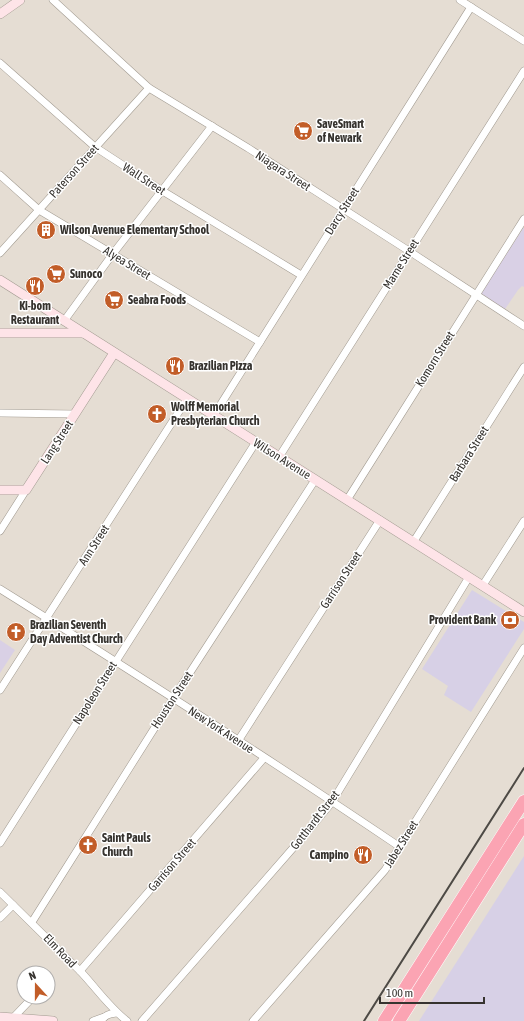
<svg xmlns="http://www.w3.org/2000/svg" width="524" height="1021" font-family="'Asap Condensed',sans-serif">
	<rect width="100%" height="100%" fill="#e5ddd3"/>
	<g fill="#d7d0e6">
		<polygon points="472,590 524,622 524,629 471,712 444,695 448,686 422,669"/>
		<polygon points="524,856 524,1021 419,1021"/>
	</g>
	<g fill="#d9d0e5">
		<polygon points="524,227 524,287 522,286 518,290 501,315 477,299"/>
		<polygon points="0,640 15,650 0,673"/>
	</g>
	<g fill="none" stroke-linecap="round" stroke-linejoin="round">
		<defs>
			<g id="street">
				<polyline points="53,0 149,88 248,148 409,251 524,326"/>
				<polyline points="460,0 524,41"/>
				<polyline points="0,63 95,147 161,190 301,275"/>
				<polyline points="0,175 39,210 260,342"/>
				<polyline points="0,253 149,88"/>
				<polyline points="64,321 112,255 212,126"/>
				<polyline points="0,413 75,414"/>
				<polyline points="214,415 471,7"/>
				<polyline points="279,457 524,71"/>
				<polyline points="347,500 524,219"/>
				<polyline points="0,531 26,490"/>
				<polyline points="414,541 524,367"/>
				<polyline points="483,585 524,521"/>
				<path d="M0,589C135,673 268,758 400,847"/>
				<polyline points="0,690 187,399"/>
				<polyline points="238,741 380,520"/>
				<polyline points="0,843 256,442"/>
				<path d="M0,892C27,919 54,945 81,972C96,988 109,1007 127,1021"/>
				<polyline points="0,918 13,905"/>
				<polyline points="32,922 176,694 315,480"/>
				<polyline points="80,971 264,758"/>
				<polyline points="10,1021 33,997"/>
				<polyline points="93,1021 104,1017"/>
				<path d="M101,1021C105,1015 109,1014 116,1013"/>
				<polyline points="142,1021 314,824 332,802 469,577"/>
				<polyline points="253,1021 385,870 524,648"/>
			</g>
			<g id="secondary">
				<polyline points="0,14 20,0"/>
				<polyline points="0,280 524,612"/>
				<polyline points="0,333 83,333"/>
				<polyline points="0,490 26,490 114,353"/>
				<polyline points="0,1017 53,1021"/>
			</g>
			<g id="highway">
				<polyline points="384,1021 524,801"/>
				<polyline points="399,1021 524,824"/>
			</g>
		</defs>
		<use href="#street" stroke="#a29b91" stroke-width="8"/>
		<use href="#secondary" stroke="#a29b91" stroke-width="10"/>
		<use href="#highway" stroke="#fff" stroke-width="13"/>
		<use href="#street" stroke="#fff" stroke-width="7"/>
		<use href="#secondary" stroke="#fee4e8" stroke-width="9"/>
		<use href="#highway" stroke="#fba4b3" stroke-width="12"/>
		<polyline stroke="#4d4a45" stroke-width="2" points="364,1021 524,768"/>
	</g>
	<defs>
		<symbol id="supermarket-disc" viewBox="-11 -11 22 22"><circle r="9.5" fill="#c25d28" stroke="#fff"/><path d="M-6-5.5h2.5l.6 2H6L4.5 2H-2.5L-4.4-4H-6ZM-1.5 3.2a1.3 1.3 0 1 0 .1 0ZM3 3.2a1.3 1.3 0 1 0 .1 0Z" fill="#fff"/></symbol>
		<symbol id="building-disc" viewBox="-11 -11 22 22"><circle r="9.5" fill="#c25d28" stroke="#fff"/><path d="M-4-6H4V6H1V3H-1V6H-4ZM-2.5-4.3h1.7v1.8h-1.7ZM.8-4.3h1.7v1.8H.8ZM-2.5-1h1.7V.8h-1.7ZM.8-1h1.7V.8H.8Z" fill="#fff"/></symbol>
		<symbol id="restaurant-disc" viewBox="-11 -11 22 22"><circle r="9.5" fill="#c25d28" stroke="#fff"/><path d="M-5-6h1v4h1v-4h1v4h1v-4h1v5L-1.5 .5V6h-2V.5L-5-1ZM5-6V6H3V1.5H1.5Q1.5-4 5-6Z" fill="#fff"/></symbol>
		<symbol id="church-disc" viewBox="-11 -11 22 22"><circle r="9.5" fill="#c25d28" stroke="#fff"/><path d="M-1.2-6h2.4v3.5h3.3v2.4h-3.3V6h-2.4V-.1h-3.3v-2.4h3.3Z" fill="#fff"/></symbol>
		<symbol id="bank-disc" viewBox="-11 -11 22 22"><circle r="9.5" fill="#c25d28" stroke="#fff"/><path d="M-6-4H6V4H-6ZM0-2.3a2.3 2.3 0 1 0 0 4.6a2.3 2.3 0 1 0 0-4.6Z" fill="#fff"/></symbol>
	</defs>
	<g fill-rule="evenodd">
		<use href="#supermarket-disc" x="292" y="120" width="22" height="22"/>
		<use href="#building-disc" x="35" y="219" width="22" height="22"/>
		<use href="#supermarket-disc" x="45" y="263" width="22" height="22"/>
		<use href="#restaurant-disc" x="24" y="275" width="22" height="22"/>
		<use href="#supermarket-disc" x="103" y="289" width="22" height="22"/>
		<use href="#restaurant-disc" x="164" y="355" width="22" height="22"/>
		<use href="#church-disc" x="146" y="403" width="22" height="22"/>
		<use href="#bank-disc" x="499" y="609" width="22" height="22"/>
		<use href="#church-disc" x="5" y="621" width="22" height="22"/>
		<use href="#church-disc" x="77" y="834" width="22" height="22"/>
		<use href="#restaurant-disc" x="352" y="844" width="22" height="22"/>
	</g>
	<g text-anchor="middle" stroke-width="3" stroke-linejoin="round" paint-order="stroke">
		<g font-size="12" font-weight="bold" fill="#36332f" stroke="#fff" text-anchor="start">
			<text x="317" y="128">SaveSmart<tspan x="317" dy="14">of Newark</tspan></text>
			<text x="60" y="234">Wilson Avenue Elementary School</text>
			<text x="70" y="278">Sunoco</text>
			<text x="128" y="304">Seabra Foods</text>
			<text x="35" y="310" text-anchor="middle">Ki-bom<tspan x="35" dy="14">Restaurant</tspan></text>
			<text x="189" y="370">Brazilian Pizza</text>
			<text x="171" y="411">Wolff Memorial<tspan x="171" dy="14">Presbyterian Church</tspan></text>
			<text x="496" y="624" text-anchor="end">Provident Bank</text>
			<text x="30" y="629">Brazilian Seventh<tspan x="30" dy="14">Day Adventist Church</tspan></text>
			<text x="102" y="842">Saint Pauls<tspan x="102" dy="14">Church</tspan></text>
			<text x="349" y="859" text-anchor="end">Campino</text>
		</g>
		<g font-size="12" fill="#36332f" stroke="#fff">
			<text transform="translate(74 171) rotate(-48)" y="4">Paterson Street</text>
			<text transform="translate(283 171) rotate(33)" y="4">Niagara Street</text>
			<text transform="translate(144 179) rotate(33)" y="4">Wall Street</text>
			<text transform="translate(342 211) rotate(-58)" y="4">Darcy Street</text>
			<text transform="translate(127 263) rotate(31)" y="4">Alyea Street</text>
			<text transform="translate(401 264) rotate(-58)" y="4">Marne Street</text>
			<text transform="translate(435 359) rotate(-58)" y="4">Komorn Street</text>
			<text transform="translate(57 442) rotate(-57)" y="4">Lang Street</text>
			<text transform="translate(469 454) rotate(-58)" y="4">Barbara Street</text>
			<text transform="translate(282 459) rotate(32)" y="4">Wilson Avenue</text>
			<text transform="translate(94 545) rotate(-57)" y="4">Ann Street</text>
			<text transform="translate(341 580) rotate(-57)" y="4">Garrison Street</text>
			<text transform="translate(95 693) rotate(-58)" y="4">Napoleon Street</text>
			<text transform="translate(172 700) rotate(-57)" y="4">Houston Street</text>
			<text transform="translate(221 730) rotate(33)" y="4">New York Avenue</text>
			<text transform="translate(315 820) rotate(-52)" y="4">Gotthardt Street</text>
			<text transform="translate(401 844) rotate(-58)" y="4">Jabez Street</text>
			<text transform="translate(172 865) rotate(-49)" y="4">Garrison Street</text>
			<text transform="translate(60 951) rotate(46)" y="4">Elm Road</text>
		</g>
	</g>
	<g transform="translate(36 985) rotate(339)"><circle r="19" fill="#ffffff" stroke="#afadac"/>
	<path d="M0-3L7 15L0 10L-7 15Z" fill="#c25d28"/>
	<text y="-6" font-size="11" font-weight="bold" text-anchor="middle" fill="#36332f">N</text>
	</g>
	<path d="M380 997v6h104v-6" fill="none" stroke="#36332f" stroke-width="2"/>
	<text x="386" y="997" font-size="12" fill="#36332f" stroke="#ffffff" stroke-width="3" paint-order="stroke">100 m</text>
</svg>
